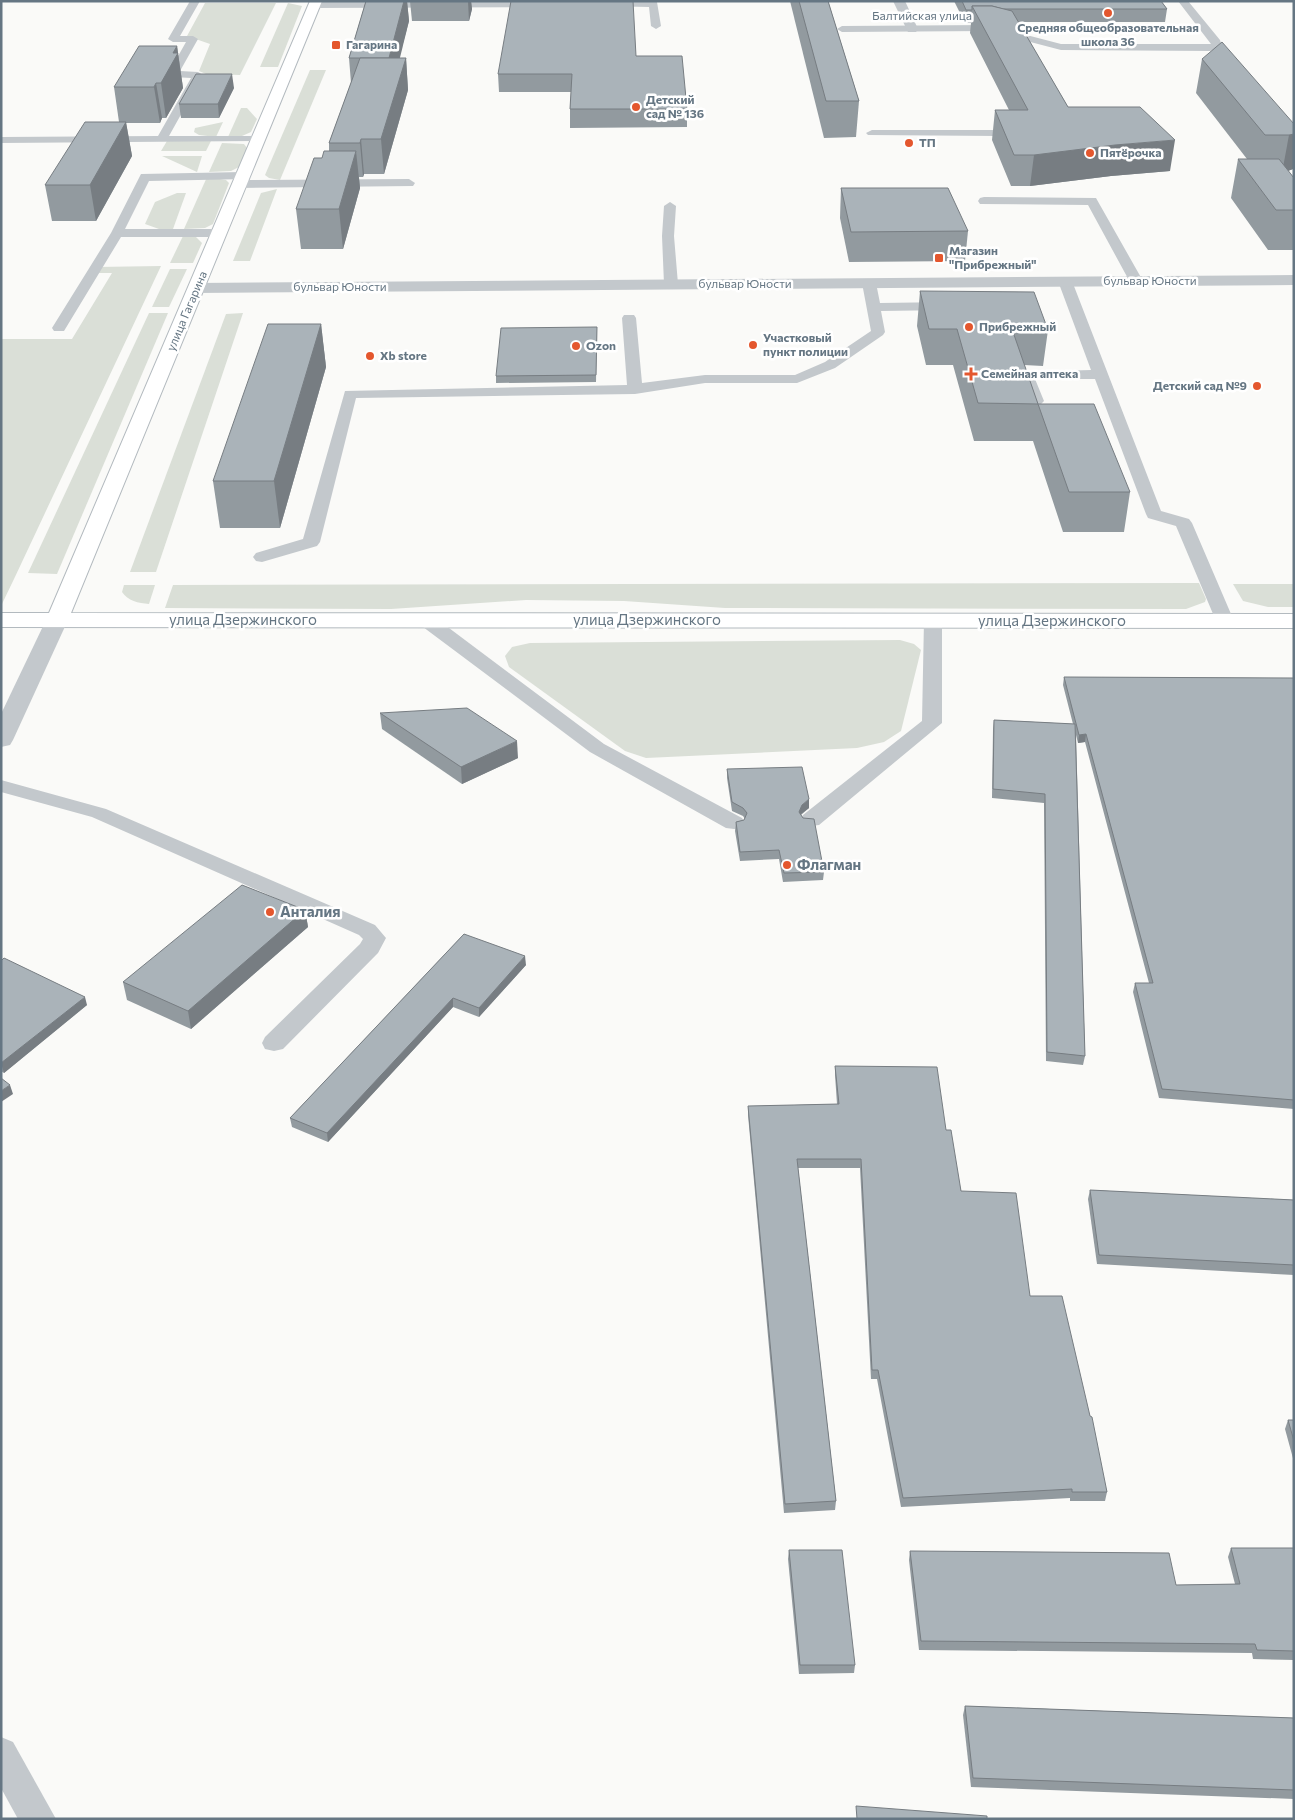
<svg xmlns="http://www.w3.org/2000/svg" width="1295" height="1820" font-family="Commissioner,sans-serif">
	<rect width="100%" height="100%" fill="#fafaf8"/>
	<g fill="#dadfd7">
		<polygon points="205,3 276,3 240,75 206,74 199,71 210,44 187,36"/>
		<polygon points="288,3 302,6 278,67 260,67"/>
		<polygon points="310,70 326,70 280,180 269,178 265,175"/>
		<polygon points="241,108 247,108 257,119 251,132 242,136 228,137"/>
		<polygon points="223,122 216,137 199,135 194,132 195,128"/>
		<polygon points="167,141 211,141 206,151 161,151"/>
		<polygon points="222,143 244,144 247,148 239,167 231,171 209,172"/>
		<polygon points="162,156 202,156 197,172"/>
		<polygon points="207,177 226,180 229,183 213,224 205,228 184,229"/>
		<polygon points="277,189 250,261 233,261 261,193"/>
		<polygon points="177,193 186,193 173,229 159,229 145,224 155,202"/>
		<polygon points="183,236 196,237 202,243 193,263 170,263"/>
		<polygon points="161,266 14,579 1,606 1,339 72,339 112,273 93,273 96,267"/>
		<polygon points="170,269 187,269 169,307 152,307"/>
		<polygon points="149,313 168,313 57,574 28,573"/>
		<polygon points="243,313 156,572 130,572 226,314"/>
		<polygon points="1199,583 1206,599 1205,602 1186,609 725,608 624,601 526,600 391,609 165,608 173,585"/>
		<polygon points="1233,584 1294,584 1294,607 1268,607 1243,601"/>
		<path d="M124,585H155L149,604C138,603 128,601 122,592Z"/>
		<polygon points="900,640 914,644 921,650 901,731 884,742 857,748 646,758 625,751 509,667 505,656 512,647 530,643"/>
	</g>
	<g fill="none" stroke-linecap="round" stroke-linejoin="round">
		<defs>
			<polygon id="secondary" points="310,1 322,1 71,613 1294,614 1294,628 1,627 1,613 49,613"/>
		</defs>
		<use href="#secondary" stroke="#b3babf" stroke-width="2"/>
		<g fill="#c3c8cc" fill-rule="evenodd">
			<polygon points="190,1 200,1 180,36 193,36 198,39 180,71 198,72 203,75 169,136 259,136 263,137 265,139 263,141 1,143 1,137 158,136 191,78 173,77 168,74 186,42 173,42 168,39"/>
			<polygon points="542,1 546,4 541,7 315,8 310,5 315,2"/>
			<polygon points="602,1 657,2 661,26 656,29 651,26 649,7 600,6 598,4"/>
			<polygon points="1178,1 1188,1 1220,40 1222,46 1221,48 1210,51 1061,50 989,31 842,32 837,29 842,26 989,25 1061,44 1211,44"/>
			<polygon points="872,130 998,130 1004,133 998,136 868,135 866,133"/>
			<polygon points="243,172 247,173 249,176 247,179 149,181 125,229 220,229 226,233 220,237 121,237 64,331 54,331 52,328 111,233 141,174"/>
			<polygon points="409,179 415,183 413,186 240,188 234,184 240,180"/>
			<polygon points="984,197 1096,198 1143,281 1141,284 1131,284 1088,205 980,204 978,201 980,198"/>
			<polygon points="670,202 676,206 674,236 678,284 671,288 664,284 662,236 664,206"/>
			<polygon points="1065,277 1072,281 1161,511 1189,519 1192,523 1234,621 1232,625 1225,627 1218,625 1216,621 1176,526 1148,518 1146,514 1095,379 1035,379 1044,401 1041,404 1031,404 1028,401 1019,375 1021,372 1091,370 1058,281"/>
			<polygon points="869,279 876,283 880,303 949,302 956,306 949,310 881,311 885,332 883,335 835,368 797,383 705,383 635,394 356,398 320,542 317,546 262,562 256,561 253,557 256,553 303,539 345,391 627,385 622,318 624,315 634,315 636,318 642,383 705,375 795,375 825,362 871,331 862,283"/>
			<polygon points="426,614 433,616 604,744 742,818 745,823 742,828 734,829 726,828 590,752 419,624 417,620 419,616"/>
			<polygon points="933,614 940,616 942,620 942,723 819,825 811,826 803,825 800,820 803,815 922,721 924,620 926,616"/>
			<polygon points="1,780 106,809 375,925 386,938 378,953 283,1049 274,1051 265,1049 262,1043 265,1037 360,944 363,939 359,935 92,817 1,792"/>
			<polygon points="1,1737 13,1742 56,1819 18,1819 1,1788"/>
		</g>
		<g fill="#c3c8cc" fill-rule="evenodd">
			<polygon points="893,1 905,1 918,29 916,32 908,32"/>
			<polygon points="1294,275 1294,285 196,293 190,292 188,288 190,284 196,283"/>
			<polygon points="57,613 65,615 68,620 13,740 10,745 1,747 1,714 46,620 49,615"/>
		</g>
		<use href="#secondary" fill="#fff" fill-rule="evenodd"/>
	</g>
	<g fill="#929a9f">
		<polygon points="366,1 407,1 409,21 399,58 406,58 408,90 384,174 364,174 363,177 359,177 360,188 343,249 301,249 296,209 322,158 329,151 329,143 351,83 349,58"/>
		<polygon points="410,1 471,1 472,9 469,21 412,21"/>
		<polygon points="790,1 828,1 859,101 856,137 824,138"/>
		<polygon points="954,1 1161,1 1167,9 1165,22 1018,22 1068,107 1170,171 1111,176 1030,186 1011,186 992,140 995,110 1009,110 970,33 971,23 965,23"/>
		<polygon points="177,46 183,88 166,118 162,118 160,123 126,123 132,156 96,221 52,221 45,185 119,122 114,87"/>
		<polygon points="636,56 687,109 687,127 570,128 570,109 571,92 499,92 498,74"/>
		<polygon points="1202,59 1294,124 1294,165 1293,169 1288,171 1294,178 1294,250 1268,250 1231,198 1238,159 1247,159 1196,93"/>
		<polygon points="234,88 219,118 181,118 179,104"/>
		<polygon points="841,188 968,231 965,261 849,262 840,218"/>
		<polygon points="920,291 1048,330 1043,366 1024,365 1038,404 1130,492 1124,532 1063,532 1033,441 974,441 953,365 926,365 917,326"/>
		<polygon points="321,324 326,367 280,528 220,528 213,481"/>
		<polygon points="597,327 596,382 496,383 496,376"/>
		<polygon points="1064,677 1294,678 1294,1109 1159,1098 1133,992 1135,983 1149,983 1085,742 1078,743 1076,735 1085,1056 1083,1065 1046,1061 1044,803 992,798 993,729 994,720 1073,724 1063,685"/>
		<polygon points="380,713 518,758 462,784 382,729"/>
		<polygon points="727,769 809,808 801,815 824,872 823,880 783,882 779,859 740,861 735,831 736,822 744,820 745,819 743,816 732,811 727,778"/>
		<polygon points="305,910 308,927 191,1029 127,1000 123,982"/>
		<polygon points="464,934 526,965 479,1017 453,1007 328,1142 292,1127 290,1118"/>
		<polygon points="1,961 87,1005 4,1073 1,1071"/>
		<polygon points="835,1066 946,1130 961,1191 1030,1296 1107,1492 1105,1501 1070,1501 1070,1498 901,1507 877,1379 871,1379 860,1168 798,1168 836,1501 835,1510 784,1513 748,1115 748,1106 837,1104 835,1075"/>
		<polygon points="1090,1190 1294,1200 1294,1275 1097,1264 1088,1199"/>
		<polygon points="1288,1420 1294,1420 1294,1462 1285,1429"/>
		<polygon points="1231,1548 1294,1548 1294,1660 1253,1659 1252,1653 919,1650 909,1560 910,1551 1176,1585 1235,1584 1228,1557"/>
		<polygon points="789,1550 855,1665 854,1673 799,1674 788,1559"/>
		<polygon points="965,1706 1294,1718 1294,1799 971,1787 963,1715"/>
	</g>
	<g fill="#777d82">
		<polygon points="404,1 407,1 409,21 392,90 389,58"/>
		<polygon points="468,1 471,1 472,9 469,21"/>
		<polygon points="177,46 183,88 166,118 161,83 173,53"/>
		<polygon points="406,58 408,90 384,174 381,139"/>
		<polygon points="232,74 234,88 219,118 218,104"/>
		<polygon points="156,83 162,118 160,123 154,87"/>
		<polygon points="126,122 132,156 96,221 90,185"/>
		<polygon points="1294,134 1294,165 1293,169 1282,173 1289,135"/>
		<polygon points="361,139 364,174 363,177 360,143"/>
		<polygon points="1175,140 1170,171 1111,176 1030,186 1034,155 1115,145"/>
		<polygon points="356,151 360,188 343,249 339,209"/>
		<polygon points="321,324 326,367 280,528 274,481"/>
		<polygon points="1086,734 1085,742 1078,743 1079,735"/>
		<polygon points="517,741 518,758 462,784 461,767"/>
		<polygon points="809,799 809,808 801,814 798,821 799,812 802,805"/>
		<polygon points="305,910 308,927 191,1029 188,1011"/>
		<polygon points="525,956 526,965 479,1017 479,1008"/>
		<polygon points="85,997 87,1005 4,1073 1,1063"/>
		<polygon points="453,998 453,1007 328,1142 327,1133"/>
		<polygon points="10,1085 13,1094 1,1102 1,1091"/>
	</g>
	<g fill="#aab3b9" stroke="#777d82">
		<polygon points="366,1 404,1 389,58 349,58"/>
		<polygon points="511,1 633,1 636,56 682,56 687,109 570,109 572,74 498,74"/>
		<polygon points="799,1 828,1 859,101 826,101"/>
		<polygon points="962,1 1161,1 1167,9 1003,9 992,6 972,6 972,10 966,10"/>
		<polygon points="972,6 992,6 1012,11 1068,107 1140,107 1175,140 1115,145 1034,155 1014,155 995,110 1028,110"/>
		<polygon points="1222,42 1294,124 1294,134 1289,135 1265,135 1202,59"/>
		<polygon points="139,46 177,46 173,53 178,53 161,83 156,83 154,87 114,87"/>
		<polygon points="360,58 406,58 381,139 361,139 360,143 329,143"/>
		<polygon points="196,74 232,74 218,104 179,104"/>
		<polygon points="85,122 126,122 90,185 45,185"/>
		<polygon points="324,151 356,151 339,209 296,209 314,158 322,158"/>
		<polygon points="1238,159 1279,159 1294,178 1294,210 1276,210"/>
		<polygon points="841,188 948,188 968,231 851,232"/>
		<polygon points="920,291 1034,292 1048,330 1012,329 1038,404 1094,404 1130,492 1069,492 1038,404 978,403 957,329 929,329"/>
		<polygon points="268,324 321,324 274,481 213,481"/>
		<polygon points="597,327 596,375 496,376 501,328"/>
		<polygon points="1064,677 1294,678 1294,1100 1162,1089 1135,983 1153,983 1086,734 1079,735"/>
		<polygon points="467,708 517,741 461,767 380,713"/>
		<polygon points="994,720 1075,724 1085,1056 1047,1052 1045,794 993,789"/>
		<polygon points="802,767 809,799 802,805 799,812 803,818 814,819 824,872 784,873 779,850 740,852 736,822 744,820 747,813 743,808 732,802 727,769"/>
		<polygon points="242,885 305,910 188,1011 123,982"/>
		<polygon points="464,934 525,956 479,1008 453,998 327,1133 290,1118"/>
		<polygon points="4,958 85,997 1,1063 1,961"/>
		<polygon points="835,1066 937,1067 946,1130 951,1130 961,1191 1016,1193 1030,1296 1062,1296 1090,1416 1092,1417 1107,1492 1072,1492 1072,1489 903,1498 878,1370 872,1370 861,1159 797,1159 836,1501 785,1504 748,1106 839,1104"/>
		<polygon points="1,1078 10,1085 1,1091"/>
		<polygon points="1090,1190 1294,1200 1294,1265 1099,1255"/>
		<polygon points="1288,1420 1294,1420 1294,1441"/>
		<polygon points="1231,1548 1294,1548 1294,1651 1257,1650 1255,1644 921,1641 910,1551 1169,1553 1176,1585 1240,1584"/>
		<polygon points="789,1550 842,1550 855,1665 800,1665"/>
		<polygon points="965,1706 1294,1718 1294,1790 973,1778"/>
		<polygon points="856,1806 987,1816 987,1819 857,1819"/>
	</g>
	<g fill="#e4572e" stroke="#fff" stroke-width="2">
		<circle cx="1108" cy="13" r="5"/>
		<rect x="331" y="40" width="10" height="10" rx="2.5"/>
		<circle cx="636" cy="107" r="5"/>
		<circle cx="909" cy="143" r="5"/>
		<circle cx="1090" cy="153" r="5"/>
		<rect x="934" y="253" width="10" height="10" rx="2.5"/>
		<circle cx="969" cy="327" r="5"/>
		<circle cx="753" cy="345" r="5"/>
		<circle cx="576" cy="346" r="5"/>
		<circle cx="370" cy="356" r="5"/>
		<path d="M968.5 366.5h5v5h5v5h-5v5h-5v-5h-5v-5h5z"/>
		<circle cx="1257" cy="386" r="5"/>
		<circle cx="787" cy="865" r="5"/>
		<circle cx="270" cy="912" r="5"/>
	</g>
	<g text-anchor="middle" stroke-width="5" stroke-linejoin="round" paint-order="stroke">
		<g font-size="12" fill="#657683" stroke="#fff">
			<text x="922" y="20">Балтийская улица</text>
			<text x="1150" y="285">бульвар Юности</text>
			<text x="745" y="288">бульвар Юности</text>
			<text x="340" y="291">бульвар Юности</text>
			<text transform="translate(187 311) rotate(-67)" y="4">улица Гагарина</text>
		</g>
		<g font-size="12" font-weight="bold" fill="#657683" stroke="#fff" text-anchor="start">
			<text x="1108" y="32" text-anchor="middle">Средняя общеобразовательная<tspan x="1108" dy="14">школа 36</tspan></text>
			<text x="346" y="49">Гагарина</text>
			<text x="646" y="104">Детский<tspan x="646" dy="14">сад № 136</tspan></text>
			<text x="919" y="147">ТП</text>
			<text x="1100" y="157">Пятёрочка</text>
			<text x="949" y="255">Магазин<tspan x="949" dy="14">"Прибрежный"</tspan></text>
			<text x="979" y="331">Прибрежный</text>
			<text x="763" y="342">Участковый<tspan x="763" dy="14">пункт полиции</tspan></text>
			<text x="586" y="350">Ozon</text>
			<text x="380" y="360">Xb store</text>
			<text x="981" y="378">Семейная аптека</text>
			<text x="1247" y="390" text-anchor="end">Детский сад №9</text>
		</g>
		<g font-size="15" fill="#657683" stroke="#fff">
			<text x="243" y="625">улица Дзержинского</text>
			<text x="647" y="625">улица Дзержинского</text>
			<text x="1052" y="626">улица Дзержинского</text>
		</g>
		<g font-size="15" font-weight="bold" fill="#657683" stroke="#fff" text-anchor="start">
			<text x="797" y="870">Флагман</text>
			<text x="280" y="917">Анталия</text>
		</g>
	</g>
	<rect width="1295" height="1820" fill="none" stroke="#657683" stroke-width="5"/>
</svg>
